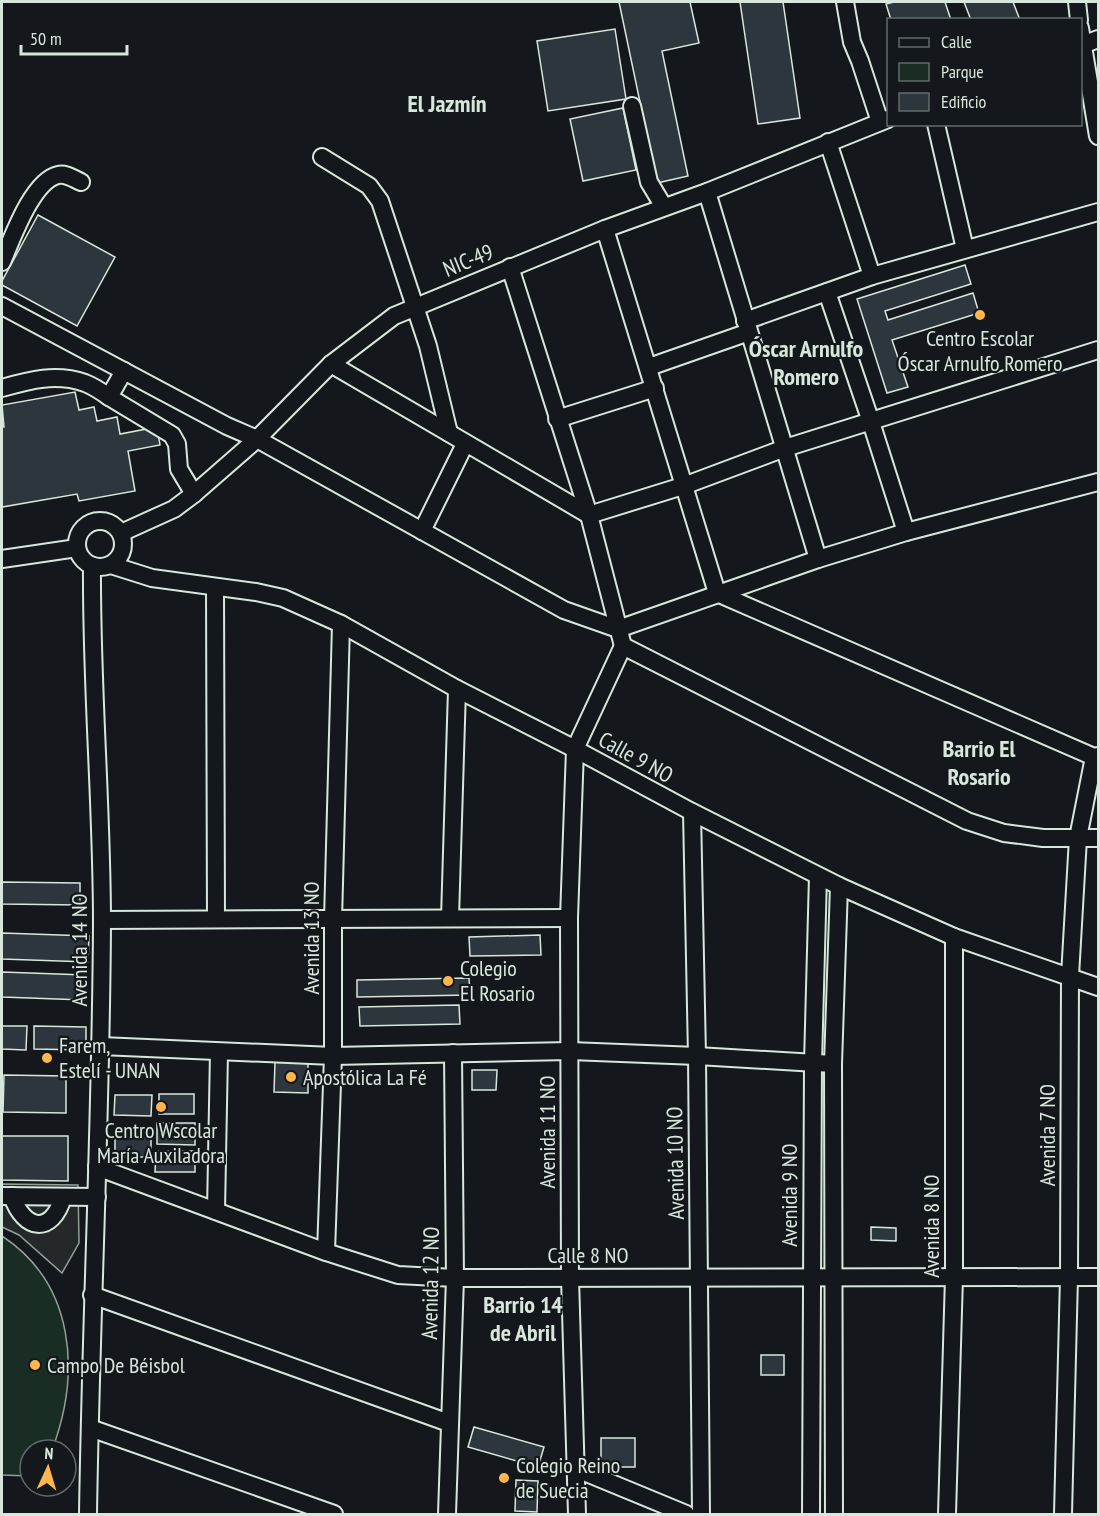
<svg xmlns="http://www.w3.org/2000/svg" width="1100" height="1516" font-family="'PT Sans Narrow',sans-serif">
	<rect width="100%" height="100%" fill="#14181c"/>
	<path fill="#1a2d24" stroke="#939e99" stroke-width="1.5" d="M2,1236C75,1284 81,1373 52,1450H30V1476L2,1475Z"/>
	<polygon fill="#24282b" stroke="#939e99" stroke-width="1.5" points="2,1184 78,1185 79,1243 62,1273 19,1235 2,1227"/>
	<g fill="#2c363c" stroke="#d8e6dc" stroke-width="1.5">
		<polygon points="619,2 690,2 699,43 662,51 688,176 657,183"/>
		<polygon points="740,2 783,2 800,118 758,124"/>
		<polygon points="894,2 945,2 951,20 891,20 886,4"/>
		<polygon points="964,2 1013,2 1020,20 971,20"/>
		<polygon points="615,29 626,99 548,111 537,41"/>
		<polygon points="623,108 636,170 583,181 570,119"/>
		<polygon points="38,215 115,257 77,326 2,285 2,281"/>
		<polygon points="965,265 971,284 885,311 888,320 973,293 979,313 892,340 908,387 887,393 857,299"/>
		<polygon points="75,392 79,410 94,407 97,421 117,417 120,434 157,427 160,445 128,451 135,491 79,501 77,494 2,507 2,427 4,427 2,405"/>
		<polygon points="2,882 80,883 80,905 2,904"/>
		<polygon points="2,933 89,936 88,962 2,959"/>
		<polygon points="540,935 541,955 470,956 469,937"/>
		<polygon points="2,972 85,975 84,1000 2,997"/>
		<polygon points="469,978 470,995 357,997 357,980"/>
		<polygon points="459,1005 460,1024 360,1026 359,1007"/>
		<polygon points="2,1026 27,1026 26,1050 2,1049"/>
		<polygon points="34,1026 86,1027 86,1050 34,1049"/>
		<polygon points="275,1062 308,1063 308,1093 274,1092"/>
		<polygon points="472,1070 497,1070 496,1090 472,1090"/>
		<polygon points="4,1075 66,1076 66,1113 3,1112"/>
		<rect x="159" y="1094" width="35" height="20"/>
		<polygon points="115,1095 152,1095 151,1116 114,1115"/>
		<polygon points="157,1123 195,1123 195,1145 157,1144"/>
		<polygon points="115,1132 151,1133 151,1157 115,1157"/>
		<polygon points="2,1136 68,1136 68,1181 2,1180"/>
		<polygon points="156,1151 195,1151 195,1172 155,1172"/>
		<polygon points="871,1227 896,1228 896,1241 871,1240"/>
		<rect x="761" y="1355" width="23" height="20"/>
		<polygon points="474,1427 544,1447 538,1467 468,1447"/>
		<rect x="601" y="1438" width="34" height="29"/>
		<polygon points="516,1480 538,1481 537,1512 515,1511"/>
	</g>
	<g fill="none" stroke-linecap="round" stroke-linejoin="round">
		<defs>
			<g id="minor">
				<polyline points="845,2 852,42 860,61 880,122"/>
				<polyline points="1077,2 1079,20"/>
				<polyline points="1080,28 1098,136"/>
				<polyline points="1080,46 1098,39"/>
				<polyline points="632,106 649,182 664,207"/>
				<polyline points="936,124 965,249"/>
				<polyline points="828,142 872,276"/>
				<polyline points="322,157 369,186 380,201 428,346 449,433"/>
				<polyline points="707,192 818,559"/>
				<polyline points="605,229 717,593 1094,757 1098,756"/>
				<path d="M2,262C12,239 32,181 58,175C66,173 74,179 81,182"/>
				<polyline points="510,267 589,515 623,646 967,821 1004,833 1043,838 1098,838"/>
				<polyline points="827,292 871,422 906,532"/>
				<polyline points="2,306 227,426 257,439 564,610 618,629 818,559 906,532 1098,482"/>
				<polyline points="745,321 872,276 1098,212"/>
				<polyline points="331,364 589,515 686,485 785,448 1098,350"/>
				<polyline points="649,367 749,332"/>
				<polyline points="124,371 109,397 172,435 177,444 179,469 194,494"/>
				<path d="M2,388C30,380 56,373 85,383C93,386 102,392 109,397"/>
				<polyline points="557,419 655,388"/>
				<circle cx="100" cy="544" r="23"/>
				<polyline points="422,531 465,444"/>
				<polyline points="121,533 174,509 194,494 257,439 331,364 394,316 605,229 707,192 888,119"/>
				<polyline points="2,559 77,548"/>
				<polyline points="111,565 152,578 256,592 283,598 341,624 457,689 575,749 692,812 839,886 954,937 1098,987"/>
				<polyline points="215,587 216,919"/>
				<polyline points="692,812 697,1056 701,1514"/>
				<polyline points="450,918 457,689"/>
				<polyline points="102,920 569,918"/>
				<polyline points="101,1046 333,1056 570,1051 697,1056 833,1064"/>
				<polyline points="97,1167 326,1252 398,1275 455,1278 1098,1277"/>
				<polyline points="2,1196 97,1197"/>
				<path d="M12,1196C24,1231 52,1235 63,1197"/>
				<polyline points="216,1211 219,1052"/>
				<polyline points="326,1252 333,1056 333,920 341,624"/>
				<polyline points="92,1295 449,1423"/>
				<polyline points="90,1428 334,1514"/>
				<polyline points="577,1469 686,1514"/>
				<path d="M88,1514C91,1317 101,1121 102,923C102,804 91,685 92,566"/>
				<polyline points="447,1514 455,1278 453,1053"/>
				<polyline points="577,1514 570,1278 569,918 575,749 623,646"/>
				<polyline points="811,1514 813,1063 818,876"/>
				<polyline points="834,1514 833,1064 839,886"/>
				<polyline points="947,1514 954,1277 954,937"/>
				<polyline points="1063,1514 1069,1277 1070,976 1078,838 1094,757"/>
			</g>
		</defs>
		<use href="#minor" stroke="#d8e6dc" stroke-width="20"/>
		<use href="#minor" stroke="#14181c" stroke-width="16"/>
	</g>
	<g fill="#ffb74d" stroke="#14181c" stroke-width="2">
		<circle cx="980" cy="315" r="6"/>
		<circle cx="448" cy="981" r="6"/>
		<circle cx="47" cy="1058" r="6"/>
		<circle cx="291" cy="1077" r="6"/>
		<circle cx="161" cy="1107" r="6"/>
		<circle cx="35" cy="1365" r="6"/>
		<circle cx="504" cy="1478" r="6"/>
	</g>
	<g text-anchor="middle" stroke-width="4.5" stroke-linejoin="round" paint-order="stroke">
		<g font-size="22" fill="#d8e6dc" stroke="#14181c">
			<text transform="translate(468 260) rotate(-22)" y="8">NIC-49</text>
			<text transform="translate(636 757) rotate(29)" y="8">Calle 9 NO</text>
			<text transform="translate(311 938) rotate(-90)" y="8">Avenida 13 NO</text>
			<text transform="translate(79 950) rotate(-90)" y="8">Avenida 14 NO</text>
			<text transform="translate(547 1132) rotate(-90)" y="8">Avenida 11 NO</text>
			<text transform="translate(1047 1135) rotate(-90)" y="8">Avenida 7 NO</text>
			<text transform="translate(675 1163) rotate(-91)" y="8">Avenida 10 NO</text>
			<text transform="translate(789 1195) rotate(-90)" y="8">Avenida 9 NO</text>
			<text transform="translate(931 1226) rotate(-90)" y="8">Avenida 8 NO</text>
			<text x="588" y="1263">Calle 8 NO</text>
			<text transform="translate(430 1283) rotate(-89)" y="8">Avenida 12 NO</text>
		</g>
		<g font-size="22" fill="#d8e6dc" stroke="#14181c" text-anchor="start">
			<text x="980" y="346" text-anchor="middle">Centro Escolar<tspan x="980" dy="25">Óscar Arnulfo Romero</tspan></text>
			<text x="460" y="976">Colegio<tspan x="460" dy="25">El Rosario</tspan></text>
			<text x="59" y="1053">Farem,<tspan x="59" dy="25">Estelí - UNAN</tspan></text>
			<text x="303" y="1085">Apostólica La Fé</text>
			<text x="161" y="1138" text-anchor="middle">Centro Wscolar<tspan x="161" dy="25">María Auxiladora</tspan></text>
			<text x="47" y="1373">Campo De Béisbol</text>
			<text x="516" y="1473">Colegio Reino<tspan x="516" dy="25">de Suecia</tspan></text>
		</g>
		<g font-size="24" font-weight="bold" fill="#d8e6dc" stroke="#14181c">
			<text x="447" y="112">El Jazmín</text>
			<text x="806" y="357">Óscar Arnulfo<tspan x="806" dy="28">Romero</tspan></text>
			<text x="979" y="757">Barrio El<tspan x="979" dy="28">Rosario</tspan></text>
			<text x="523" y="1313">Barrio 14<tspan x="523" dy="28">de Abril</tspan></text>
		</g>
	</g>
	<rect width="1100" height="1516" fill="none" stroke="#d8e6dc" stroke-width="6"/>
	<rect x="887" y="18" width="195" height="108" fill="#14181c" stroke="#626a69" stroke-width="1.5"/>
	<rect x="899" y="38" width="30" height="9" fill="#14181c" stroke="#626a69" stroke-width="1.5"/>
	<text x="941" y="48" font-size="18" fill="#d8e6dc">Calle</text>
	<rect x="899" y="63" width="30" height="18" fill="#1a2d24" stroke="#626a69" stroke-width="1.5"/>
	<text x="941" y="78" font-size="18" fill="#d8e6dc">Parque</text>
	<rect x="899" y="93" width="30" height="18" fill="#2c363c" stroke="#626a69" stroke-width="1.5"/>
	<text x="941" y="108" font-size="18" fill="#d8e6dc">Edificio</text>
	<g transform="translate(48 1468) rotate(4)"><circle r="28" fill="#14181c" stroke="#626a69" stroke-width="1.5"/>
	<path d="M0-4.5L10 22L0 15L-10 22Z" fill="#ffb74d"/>
	<text y="-9" font-size="16" font-weight="bold" text-anchor="middle" fill="#d8e6dc">N</text>
	</g>
	<path d="M21 45v9h106v-9" fill="none" stroke="#d8e6dc" stroke-width="3"/>
	<text x="30" y="45" font-size="18" fill="#d8e6dc" stroke="#14181c" stroke-width="4.5" paint-order="stroke">50 m</text>
</svg>
